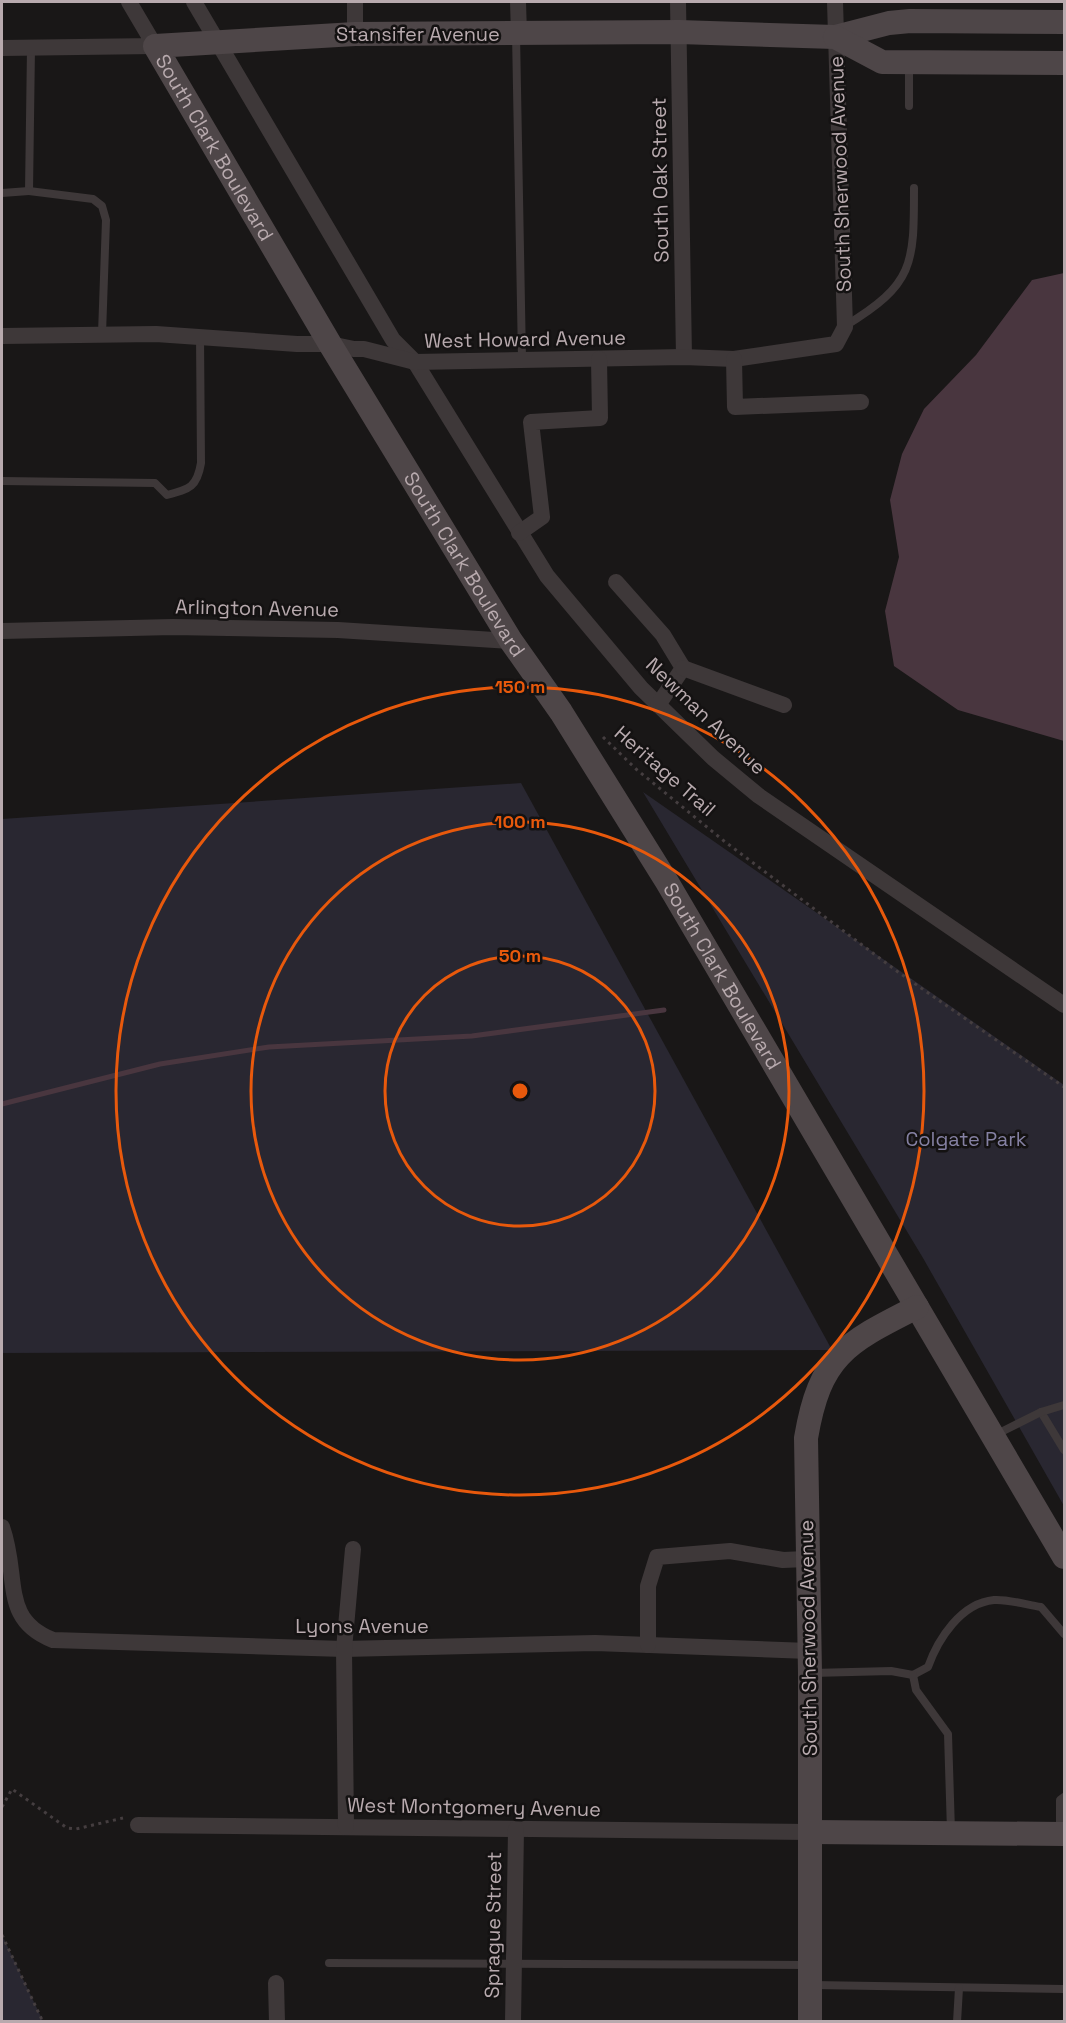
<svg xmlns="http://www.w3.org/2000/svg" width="1066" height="2023" font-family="'Space Grotesk',sans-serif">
	<rect width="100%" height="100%" fill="#191717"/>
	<g fill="#292731">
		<polygon points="521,783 832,1350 2,1353 2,819"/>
		<polygon points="643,792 1064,1085 1064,1506 923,1258"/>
		<polygon points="2,1935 43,2021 2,2021"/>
	</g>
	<polygon fill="#49363f" points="1064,273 1064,741 958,710 894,666 885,611 899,557 890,500 902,454 924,409 976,355 1032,280"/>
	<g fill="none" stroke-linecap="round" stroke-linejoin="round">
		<polyline stroke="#49363f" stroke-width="5" points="2,1104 160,1064 269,1047 472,1036 664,1010"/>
		<g stroke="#453e40" stroke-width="3" stroke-dasharray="3 4.5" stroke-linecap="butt">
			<polyline points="603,737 636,769 724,841 898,972 1064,1087"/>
			<polyline points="2,1807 12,1789 67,1828 76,1829 123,1818"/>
			<polyline points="2,1935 43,2022"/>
		</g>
		<g stroke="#3e3839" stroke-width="8">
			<polyline points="516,34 522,359"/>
			<polyline points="31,48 29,191 93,199 102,206 106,220 102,334"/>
			<polyline points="909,63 909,106"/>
			<polyline points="2,193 29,191"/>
			<path d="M845,326C914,284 914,265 914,188"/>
			<path d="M2,481L155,483L167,495C190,489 197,487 201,463L200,336"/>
			<polyline points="1041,1412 1064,1450"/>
			<polyline points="993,1436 1041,1412 1064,1405"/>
			<path d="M812,1673L891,1671L913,1675L928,1667C938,1639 961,1603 994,1600C1009,1599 1027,1605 1041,1607L1064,1634"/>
			<polyline points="913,1675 916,1690 948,1734 951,1831"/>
			<polyline points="1060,1833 1060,1800 1064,1797"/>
			<polyline points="329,1963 808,1965"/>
			<polyline points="813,1985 1064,1989"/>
			<polyline points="957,2022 959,1988"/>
		</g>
		<g stroke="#3e3839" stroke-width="16">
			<polyline points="194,2 393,340 415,362 547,576 641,688 713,758 759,796 1064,1005"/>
			<polyline points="518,2 519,34"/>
			<polyline points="678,2 684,357"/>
			<polyline points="355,34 355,2"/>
			<polyline points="2,48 155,46 129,2"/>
			<polyline points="2,336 156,334 297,344 330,344 354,349 364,349 415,362 684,357 734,359 836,344 845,327 835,2"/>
			<polyline points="734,359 735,407 861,402"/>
			<polyline points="519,533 542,517 531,422 600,418 599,359"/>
			<polyline points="616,582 663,635 683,668 658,705"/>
			<polyline points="2,631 173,627 338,630 511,641"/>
			<polyline points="683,668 784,705"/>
			<path d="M2,1527C20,1578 0,1619 53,1640L344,1649L595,1643L809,1651"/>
			<polyline points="648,1645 648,1586 657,1557 730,1551 783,1560 806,1559"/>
			<polyline points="138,1825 810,1832"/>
			<polyline points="346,1827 344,1649 353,1549"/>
			<polyline points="276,1983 277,2022"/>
			<polyline points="513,2022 516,1829"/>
		</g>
		<g stroke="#4e4648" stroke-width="24">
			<path id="s1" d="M1064,22L910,21L889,23L835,37L679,32L355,34L155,46L330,344L511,641L561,712L667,882L1064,1557"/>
			<polyline points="835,37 882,62 1064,63"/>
			<polyline points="810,1832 1064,1834"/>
			<path d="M810,2022V1673L806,1438C820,1355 846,1343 917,1307"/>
		</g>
	</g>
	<g fill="none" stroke="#e8590c" stroke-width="3">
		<circle cx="520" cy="1091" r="135"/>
		<circle cx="520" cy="1091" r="269"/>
		<circle cx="520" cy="1091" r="404"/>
	</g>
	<g text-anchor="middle" stroke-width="5" stroke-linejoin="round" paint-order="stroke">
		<g font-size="20" fill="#b8aaae" stroke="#141212">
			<text x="418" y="41">Stansifer Avenue</text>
			<text dy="7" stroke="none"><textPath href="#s1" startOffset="1029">South Clark Boulevard</textPath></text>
			<text transform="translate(840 174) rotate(-92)" y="7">South Sherwood Avenue</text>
			<text transform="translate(660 180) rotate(-91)" y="7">South Oak Street</text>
			<text transform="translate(525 339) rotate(-1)" y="7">West Howard Avenue</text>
			<text dy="7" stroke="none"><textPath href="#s1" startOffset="1515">South Clark Boulevard</textPath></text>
			<text transform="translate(257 608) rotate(1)" y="7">Arlington Avenue</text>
			<text transform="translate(706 716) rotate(44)" y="7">Newman Avenue</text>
			<text transform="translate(665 771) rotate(41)" y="7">Heritage Trail</text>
			<text dy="7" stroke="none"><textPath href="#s1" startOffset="2001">South Clark Boulevard</textPath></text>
			<text x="362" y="1633">Lyons Avenue</text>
			<text transform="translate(808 1638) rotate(-91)" y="7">South Sherwood Avenue</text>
			<text transform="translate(474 1807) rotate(1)" y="7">West Montgomery Avenue</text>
			<text transform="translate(493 1925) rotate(-89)" y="7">Sprague Street</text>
		</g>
		<g font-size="20" fill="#8581a3" stroke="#141212">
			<text x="966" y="1146">Colgate Park</text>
		</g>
	</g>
	<circle cx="520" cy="1091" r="9" fill="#e8590c" stroke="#141212" stroke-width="3"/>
	<g font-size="18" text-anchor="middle" font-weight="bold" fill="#e8590c" stroke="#141212" stroke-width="5" stroke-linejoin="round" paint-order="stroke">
		<text x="520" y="693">150 m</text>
		<text x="520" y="828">100 m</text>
		<text x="520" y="962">50 m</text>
	</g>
	<rect width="1066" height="2023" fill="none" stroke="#b8aaae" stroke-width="6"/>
</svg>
